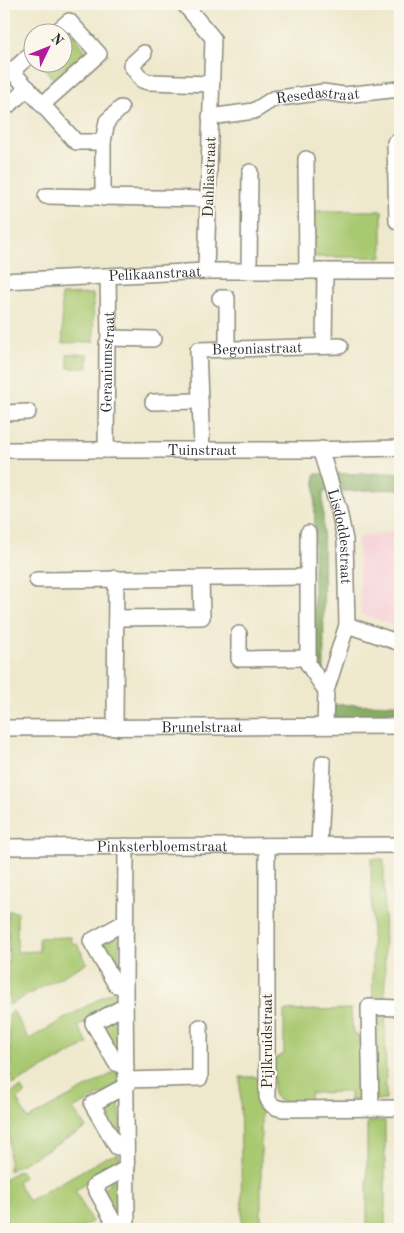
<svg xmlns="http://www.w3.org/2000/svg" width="404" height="1233" font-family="'Old Standard TT',serif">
	<rect width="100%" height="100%" fill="#fbf7ec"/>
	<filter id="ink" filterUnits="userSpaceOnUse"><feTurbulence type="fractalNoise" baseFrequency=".02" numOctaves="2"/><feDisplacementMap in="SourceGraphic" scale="10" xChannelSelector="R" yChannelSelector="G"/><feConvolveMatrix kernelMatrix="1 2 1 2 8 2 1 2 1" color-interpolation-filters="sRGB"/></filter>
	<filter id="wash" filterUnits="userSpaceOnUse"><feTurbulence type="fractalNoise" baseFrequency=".0096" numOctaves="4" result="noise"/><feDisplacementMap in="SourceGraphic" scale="20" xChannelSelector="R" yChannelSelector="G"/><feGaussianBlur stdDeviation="1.12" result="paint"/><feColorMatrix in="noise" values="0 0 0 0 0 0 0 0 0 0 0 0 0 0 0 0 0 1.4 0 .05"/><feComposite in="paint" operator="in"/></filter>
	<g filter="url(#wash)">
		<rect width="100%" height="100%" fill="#eee8cc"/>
		<polygon fill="#f6cfd7" points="400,529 400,627 361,614 358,538"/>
		<g fill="#a9c971" stroke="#6a7a4e">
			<polygon points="72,31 88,55 85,61 80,59 56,82 39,63 62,62 62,32"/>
			<rect x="313" y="211" width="69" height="46"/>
			<polygon points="93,294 94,342 63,343 61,295"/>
			<polygon points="67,354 88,354 88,368 68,368"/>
			<polygon points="371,859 384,859 386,1100 374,1100"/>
			<polygon points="8,911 17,912 17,952 39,951 39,938 71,937 72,943 77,944 87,963 9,1005"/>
			<polygon points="119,934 119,975 99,942"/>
			<polygon points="113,991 117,991 120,997 116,1005 78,1026 88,1044 12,1085 9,1014 13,1011 29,1039"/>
			<polygon points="351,1009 353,1033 366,1040 368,1099 350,1100 350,1092 310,1093 310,1103 279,1101 274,1096 272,1060 284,1054 284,1011"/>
			<polygon points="120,1016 120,1055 102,1027 102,1020"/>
			<polygon points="115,1072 120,1075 119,1085 73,1109 86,1128 9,1171 10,1093 21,1088 25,1094 17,1100 28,1119"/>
			<path d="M240,1077H257C259,1088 259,1099 268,1108L261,1115V1229H242Z"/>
			<polygon points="119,1097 121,1137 118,1139 101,1108"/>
			<polygon points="385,1121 385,1229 367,1229 367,1122"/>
			<polygon points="117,1154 119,1155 120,1166 75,1190 92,1222 78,1229 7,1229 4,1179 20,1170 24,1177 17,1181 28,1201 105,1158"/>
			<polygon points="114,1178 120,1181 120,1220 102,1190"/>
		</g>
		<g fill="#86ad63" stroke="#586c47">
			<polygon points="400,473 400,489 323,492 324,679 313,665 315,474"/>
			<polygon points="400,704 400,717 334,718 334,705"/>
		</g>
	</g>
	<g filter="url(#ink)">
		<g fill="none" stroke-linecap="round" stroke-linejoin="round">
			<defs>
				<g id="minor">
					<polyline points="184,4 213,38 206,271"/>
					<polyline points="32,53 12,71 76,142 103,142"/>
					<polyline points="144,53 131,65 142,80 149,82 211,84"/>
					<polyline points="43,104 99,54 69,21 56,32"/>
					<polyline points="4,109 28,88"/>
					<path id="s1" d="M210,117L254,111L273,99L323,92L344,95L400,89"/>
					<polyline points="395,143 397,221 400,221"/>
					<polyline points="306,159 307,271"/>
					<polyline points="46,196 208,199"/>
					<polyline points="103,198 103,142 107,121 121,108"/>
					<polyline points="249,271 250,172"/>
					<path id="s2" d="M4,281L206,271H400"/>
					<polyline points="220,298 227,298 227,349"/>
					<polyline points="109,338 153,339"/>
					<polyline points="324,346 325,271"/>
					<polyline points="153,402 200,401"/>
					<polyline points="4,413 28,412"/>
					<path id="s3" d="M202,449L198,350L340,346"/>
					<path id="s4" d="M322,449V455L339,511L345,540L347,625L326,691L325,726"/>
					<path id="s5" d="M4,450H309L400,448"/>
					<path id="s6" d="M106,450L107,344L109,338L108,277"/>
					<polyline points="308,533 308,664 326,691"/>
					<polyline points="37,580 307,577"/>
					<polyline points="116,618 202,617 201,579"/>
					<polyline points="347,625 400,643"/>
					<polyline points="239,634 239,659 308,658"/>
					<path id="s7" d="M4,728L400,726"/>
					<polyline points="115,728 116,578"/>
					<polyline points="319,845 323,763"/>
					<polyline points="126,846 125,986 127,1229"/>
					<path d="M267,846V1097C270,1105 274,1108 284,1109L400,1108"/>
					<path id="s8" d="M4,847L400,845"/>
					<polyline points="125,986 116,985 91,941 125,922"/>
					<polyline points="125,1006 93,1023 116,1063 126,1067"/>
					<polyline points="127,1080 200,1078 200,1027"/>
					<polyline points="371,1108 369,1007 400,1008"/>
					<polyline points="126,1147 117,1147 92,1104 127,1085"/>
					<polyline points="127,1168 94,1186 117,1228 127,1228"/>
				</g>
			</defs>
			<use href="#minor" stroke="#8c8a7c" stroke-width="18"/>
			<use href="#minor" stroke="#fff" stroke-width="15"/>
		</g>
	</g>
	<g text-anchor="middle" stroke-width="4.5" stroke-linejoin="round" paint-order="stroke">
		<g font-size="15" fill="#2b2b2b" stroke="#fbf7ec">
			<text dy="5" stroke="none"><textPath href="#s1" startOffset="112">Resedastraat</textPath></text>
			<text transform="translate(209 177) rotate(-88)" y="5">Dahliastraat</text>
			<text dy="5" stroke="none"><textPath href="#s2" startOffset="151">Pelikaanstraat</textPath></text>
			<text dy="5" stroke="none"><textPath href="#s3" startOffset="158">Begoniastraat</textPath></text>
			<text dy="5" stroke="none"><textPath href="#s6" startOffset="88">Geraniumstraat</textPath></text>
			<text dy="5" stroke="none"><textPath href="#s5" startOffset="198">Tuinstraat</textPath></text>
			<text dy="5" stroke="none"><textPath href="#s4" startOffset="90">Lisdoddestraat</textPath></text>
			<text dy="5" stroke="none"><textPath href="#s7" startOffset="198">Brunelstraat</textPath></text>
			<text dy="5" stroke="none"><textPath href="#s8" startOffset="158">Pinksterbloemstraat</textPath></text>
			<text transform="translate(267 1041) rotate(-90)" y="5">Pijlkruidstraat</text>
		</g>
	</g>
	<rect width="404" height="1233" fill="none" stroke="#fbf7ec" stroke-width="20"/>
	<g transform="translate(48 48) rotate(47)"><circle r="24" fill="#fbf7ec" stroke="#a8a59f"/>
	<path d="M0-4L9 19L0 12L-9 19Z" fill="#b5179e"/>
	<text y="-8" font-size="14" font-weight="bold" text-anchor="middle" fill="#2b2b2b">N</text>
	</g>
</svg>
